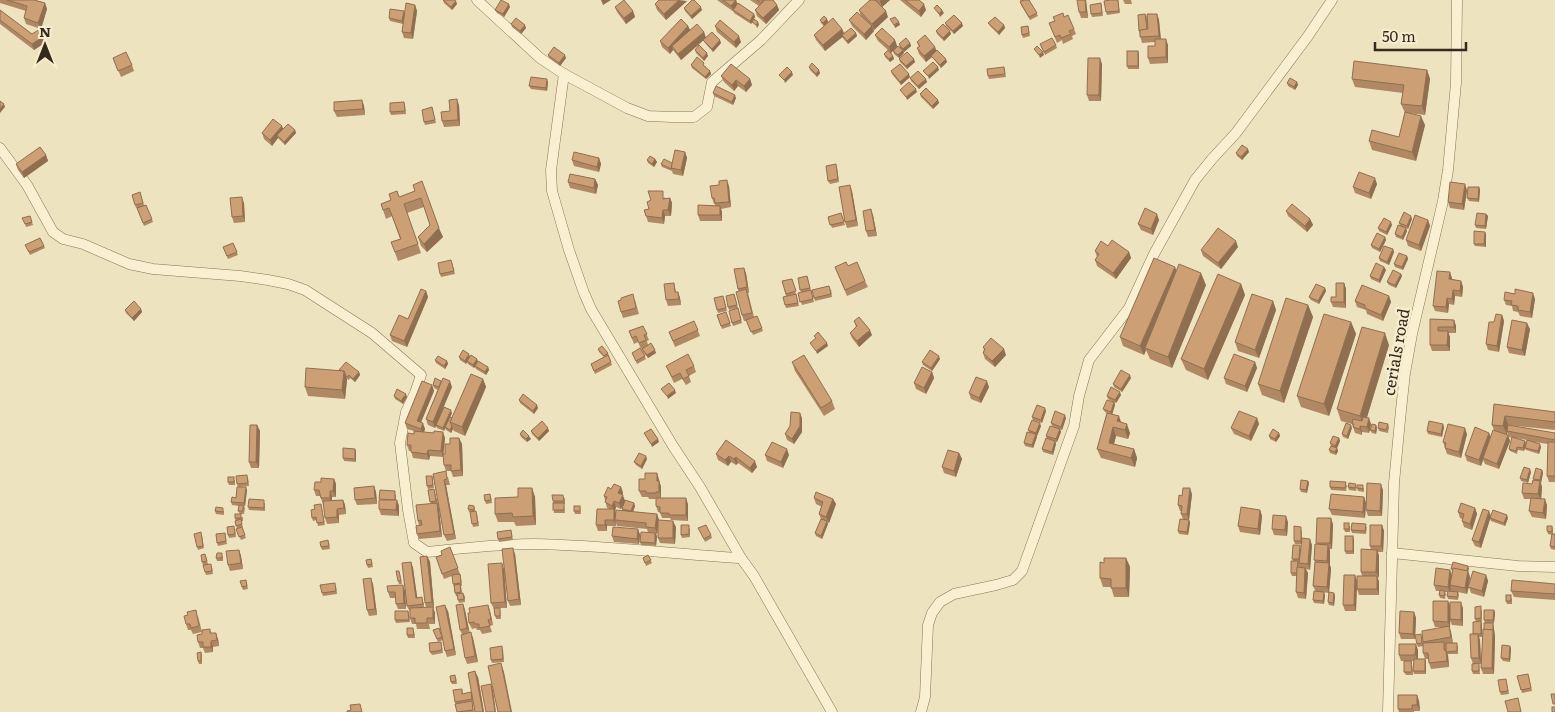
<svg xmlns="http://www.w3.org/2000/svg" width="1555" height="712" font-family="Literata,serif">
	<rect width="100%" height="100%" fill="#eee3bf"/>
	<g fill="none" stroke-linecap="round" stroke-linejoin="round">
		<defs>
			<g id="street">
				<polyline points="477,0 540,58 564,74 627,108 648,116 672,117 694,117 707,107 712,82 761,40 799,0"/>
				<polyline points="564,74 551,170 552,191 569,250 584,293 591,309 673,446 700,487 741,558 754,576 832,712"/>
				<path d="M0,148L27,185L53,232L63,239L83,244L129,264L153,269L240,276L268,280L288,284L305,290L372,333L421,375L415,393L406,412L400,443L408,510L414,543L427,552C462,548 499,544 534,544C603,545 672,554 741,558"/>
				<polyline points="1392,553 1518,566 1555,567"/>
				<polyline points="921,712 925,697 928,625 932,613 940,602 954,594 996,585 1013,580 1022,571 1074,426 1079,396 1089,360 1129,308 1154,254 1195,180 1212,159 1236,133 1308,36 1332,0"/>
				<polyline points="1388,712 1394,483 1401,410 1405,373 1412,334 1443,201 1448,170 1456,83 1457,0"/>
			</g>
		</defs>
		<use href="#street" stroke="#877457" stroke-width="11"/>
		<use href="#street" stroke="#f9f0d2" stroke-width="10"/>
	</g>
	<g fill="#b08964" fill-rule="evenodd">
		<polygon points="0,0 34,0 45,3 47,9 41,29 26,24 24,18 26,11 0,3"/>
		<polygon points="443,0 457,4 452,10 444,3"/>
		<polygon points="717,0 736,0 737,4 754,14 755,17 751,24 734,13 734,12"/>
		<polygon points="750,0 773,0 777,5 779,10 766,24 757,16 755,10 759,6"/>
		<polygon points="875,0 890,0 882,7"/>
		<polygon points="900,0 919,0 926,10 921,17"/>
		<polygon points="1020,0 1029,0 1038,16 1030,20 1021,5"/>
		<polygon points="1086,0 1088,18 1081,18 1079,12"/>
		<polygon points="1118,0 1120,13 1107,15 1106,12"/>
		<polygon points="1123,0 1131,0 1132,4 1125,4"/>
		<polygon points="687,1 666,20 657,10 655,4"/>
		<polygon points="1101,3 1103,16 1092,17 1091,14"/>
		<polygon points="415,5 417,11 413,39 404,38 402,32 405,15 403,24 390,21 389,18 405,14"/>
		<polygon points="510,7 504,17 497,13 495,10"/>
		<polygon points="615,7 633,11 635,17 626,24 617,12"/>
		<polygon points="684,8 702,10 692,19 685,11"/>
		<polygon points="0,10 32,34 44,36 46,42 34,50 0,24"/>
		<polygon points="859,10 888,17 874,30 872,27 874,31 866,40 852,26 849,20 861,16"/>
		<polygon points="1145,14 1147,17 1148,29 1157,14 1159,20 1161,39 1168,45 1168,63 1150,64 1148,58 1155,46 1155,42 1142,43 1139,31"/>
		<polygon points="1064,17 1074,29 1076,34 1072,36 1073,39 1063,44 1062,40 1057,43 1049,23"/>
		<polygon points="827,19 828,22 842,29 844,33 856,33 857,36 848,44 842,37 825,51 816,40 814,35 824,26 821,23 820,20"/>
		<polygon points="945,23 963,26 954,34 946,26"/>
		<polygon points="988,23 1004,25 1005,28 999,35 990,26"/>
		<polygon points="511,24 526,28 521,34 512,27"/>
		<polygon points="688,26 690,30 704,32 706,38 681,60 673,50 670,54 662,47 660,41"/>
		<polygon points="715,26 741,42 736,48 717,32"/>
		<polygon points="1028,26 1030,36 1023,38 1022,35"/>
		<polygon points="936,31 951,34 944,41 937,34"/>
		<polygon points="875,35 895,40 897,46 900,47 899,44 910,43 911,46 904,52 903,51 904,53 899,58 894,54 893,51 891,53 893,56 894,59 890,62 885,57 884,54 888,50 878,41"/>
		<polygon points="703,40 721,43 713,52 705,43"/>
		<polygon points="917,42 935,47 936,51 947,62 941,68 932,57 926,62 919,54 917,48 919,47"/>
		<polygon points="1040,44 1056,45 1057,48 1045,55"/>
		<polygon points="695,50 708,56 704,61 696,53"/>
		<polygon points="1138,51 1139,54 1139,69 1128,69 1127,66"/>
		<polygon points="548,55 566,58 560,66 549,58"/>
		<polygon points="113,58 132,65 134,71 121,77"/>
		<polygon points="899,59 915,62 907,69 900,62"/>
		<polygon points="1102,64 1101,101 1089,101 1087,95"/>
		<polygon points="691,65 706,66 705,67 710,71 711,74 706,79 692,68"/>
		<polygon points="809,67 820,73 817,77 810,70"/>
		<polygon points="1004,67 1006,77 989,79 988,76"/>
		<polygon points="1427,70 1430,79 1425,115 1407,113 1425,125 1416,161 1372,150 1369,141 1399,137 1405,113 1401,104 1403,93 1355,87 1352,79"/>
		<polygon points="891,71 910,77 901,85 892,74"/>
		<polygon points="721,76 750,79 752,85 746,92 738,86 734,91 724,82"/>
		<polygon points="910,78 927,82 919,89 911,81"/>
		<polygon points="548,82 547,91 531,89 529,86"/>
		<polygon points="1297,82 1298,85 1295,90 1288,86 1287,83"/>
		<polygon points="713,93 736,98 733,105 714,96"/>
		<polygon points="920,94 938,100 939,103 933,109 921,97"/>
		<polygon points="362,100 364,106 365,115 337,117 334,111"/>
		<polygon points="404,102 405,105 406,114 391,115 390,112"/>
		<polygon points="459,105 460,126 444,127 442,121 450,111"/>
		<polygon points="432,107 436,123 425,125 424,122"/>
		<polygon points="282,126 283,130 295,130 296,133 285,145 278,138 272,146 264,139 262,133"/>
		<polygon points="685,152 687,158 683,176 673,174 672,171 662,167 661,164 672,163"/>
		<polygon points="1249,152 1242,160 1237,156 1236,153"/>
		<polygon points="46,155 48,161 24,178 18,170 16,164"/>
		<polygon points="599,158 601,164 599,172 574,166 572,160"/>
		<polygon points="655,159 657,162 654,167 648,163 647,160"/>
		<polygon points="837,167 839,182 830,184 828,181"/>
		<polygon points="595,179 598,185 596,194 570,188 568,182"/>
		<polygon points="1377,184 1371,199 1355,193 1353,187"/>
		<polygon points="413,185 443,237 427,252 421,246 418,237 430,225 424,207 407,213 421,253 398,261 391,242 400,239 392,216 386,219 381,204 415,191"/>
		<polygon points="729,186 731,207 721,209 722,212 722,221 700,221 698,215 715,206 715,204 714,204 712,198"/>
		<polygon points="1479,187 1480,190 1479,202 1469,201 1467,198"/>
		<polygon points="1467,190 1464,210 1450,208 1448,202"/>
		<polygon points="852,191 858,226 847,228 845,222"/>
		<polygon points="140,192 144,205 146,205 153,222 144,226 137,208 138,208 136,208 132,195"/>
		<polygon points="665,197 665,199 670,198 672,203 671,216 665,216 664,224 648,222 644,210 649,209"/>
		<polygon points="244,203 245,222 234,223 232,217"/>
		<polygon points="1286,211 1310,219 1313,225 1307,232 1288,216"/>
		<polygon points="841,213 845,225 832,228 828,217"/>
		<polygon points="1486,214 1488,216 1486,229 1476,228 1475,225"/>
		<polygon points="873,215 877,236 868,237 866,231"/>
		<polygon points="30,216 33,225 26,227 25,224"/>
		<polygon points="1412,219 1408,229 1400,226 1399,223"/>
		<polygon points="1159,220 1153,235 1141,230 1138,224"/>
		<polygon points="1428,220 1430,226 1421,251 1408,246 1406,240"/>
		<polygon points="1392,225 1387,235 1379,231 1378,228"/>
		<polygon points="1406,228 1407,231 1403,240 1396,237 1395,234"/>
		<polygon points="1485,232 1486,235 1486,247 1475,246 1474,244"/>
		<polygon points="1385,237 1386,240 1380,252 1372,248 1371,245"/>
		<polygon points="40,238 45,248 30,255 25,245"/>
		<polygon points="233,243 238,255 228,259 223,247"/>
		<polygon points="1108,246 1129,252 1131,258 1116,279 1097,266 1095,260 1097,257 1095,251"/>
		<polygon points="1238,247 1221,269 1203,256 1201,250"/>
		<polygon points="1393,249 1394,252 1389,265 1380,261 1379,258"/>
		<polygon points="1407,256 1408,259 1403,270 1395,267 1394,264"/>
		<polygon points="452,263 455,274 441,277 440,274"/>
		<polygon points="848,266 865,281 868,287 847,296 835,267"/>
		<polygon points="1175,267 1176,271 1206,285 1172,368 1150,359 1146,350 1144,355 1123,346 1120,337"/>
		<polygon points="1384,267 1386,270 1380,283 1371,279 1370,276"/>
		<polygon points="746,273 749,293 748,293 754,317 757,316 763,331 753,335 747,321 744,321 742,315 738,289"/>
		<polygon points="1401,274 1402,276 1396,288 1389,285 1387,282"/>
		<polygon points="807,276 814,302 802,305 798,293 801,292 800,290"/>
		<polygon points="1452,278 1452,279 1461,281 1463,287 1462,297 1455,296 1454,305 1449,304 1448,313 1435,311 1433,306"/>
		<polygon points="792,279 799,306 786,308 785,305 786,296 782,281"/>
		<polygon points="674,283 676,292 678,292 680,298 681,305 668,306 666,300"/>
		<polygon points="1344,283 1346,289 1346,308 1333,307 1331,302 1336,297"/>
		<polygon points="1241,284 1245,295 1208,380 1186,370 1181,359"/>
		<polygon points="1325,288 1326,291 1319,304 1311,300 1309,297"/>
		<polygon points="831,289 832,297 815,301 814,298"/>
		<polygon points="426,291 428,297 407,347 392,341 390,335 408,319"/>
		<polygon points="1515,294 1535,299 1532,318 1520,316 1518,312 1513,311 1512,306 1506,305 1504,300"/>
		<polygon points="1389,296 1391,302 1383,321 1367,314 1366,310 1357,307 1355,301"/>
		<polygon points="735,297 738,308 729,310 728,307"/>
		<polygon points="724,299 727,311 718,313 717,310"/>
		<polygon points="635,300 639,314 623,318 621,312"/>
		<polygon points="1273,301 1276,310 1259,358 1238,351 1235,342"/>
		<polygon points="1308,305 1313,317 1284,403 1262,395 1258,384"/>
		<polygon points="141,309 142,312 134,321 126,313 125,310"/>
		<polygon points="739,311 742,323 733,326 732,323"/>
		<polygon points="726,312 731,326 722,329 717,315"/>
		<polygon points="1502,315 1504,321 1499,352 1488,350 1486,344"/>
		<polygon points="1430,319 1454,320 1456,326 1456,333 1448,333 1450,337 1450,351 1432,351 1430,345"/>
		<polygon points="694,321 700,336 675,347 669,332"/>
		<polygon points="854,321 872,335 859,347 852,338 850,333 856,327"/>
		<polygon points="1351,322 1356,334 1329,416 1301,407 1297,396"/>
		<polygon points="643,326 649,340 647,341 648,345 656,353 648,358 643,352 642,349 644,348 641,349 646,359 637,364 632,353 641,349 638,342 634,344 629,331"/>
		<polygon points="1530,329 1525,356 1509,353 1507,347"/>
		<polygon points="1389,345 1367,417 1371,424 1369,433 1362,432 1362,435 1355,433 1352,424 1341,421 1337,409"/>
		<polygon points="983,347 1006,355 995,367 985,359 983,353 984,350"/>
		<polygon points="598,349 608,353 612,365 595,374 591,364 604,357 599,352"/>
		<polygon points="459,357 470,357 477,359 478,362 488,367 489,370 486,375 476,369 475,367 474,368 468,364 467,362 466,364 460,360"/>
		<polygon points="940,359 932,371 923,365 922,362"/>
		<polygon points="435,360 447,361 448,364 445,369 436,363"/>
		<polygon points="792,362 832,401 835,409 824,416 795,371"/>
		<polygon points="1255,362 1257,368 1247,392 1226,384 1224,378"/>
		<polygon points="666,366 694,366 696,372 689,376 691,382 686,385 682,379 674,383"/>
		<polygon points="359,372 360,375 355,382 350,378 349,380 347,379 345,399 308,396 305,387"/>
		<polygon points="932,372 934,378 926,394 916,389 914,383"/>
		<polygon points="1131,378 1122,392 1114,387 1113,384"/>
		<polygon points="483,379 486,387 465,436 454,431 453,429 451,433 446,430 445,428 444,431 437,428 436,426 435,428 428,425 426,419 438,390 434,388 433,385 452,387 442,410 452,413 450,417 452,418"/>
		<polygon points="432,385 434,391 421,422 425,429 424,432 445,438 443,457 430,456 429,460 413,458 411,451 409,451 407,445 414,434 414,431 407,429 405,423"/>
		<polygon points="989,387 981,403 971,399 969,393"/>
		<polygon points="1121,395 1116,403 1108,399 1107,396"/>
		<polygon points="394,396 407,397 403,404 395,399"/>
		<polygon points="519,400 538,408 534,414 520,403"/>
		<polygon points="1114,402 1115,405 1112,414 1121,422 1130,433 1128,439 1116,436 1114,444 1134,449 1137,458 1135,467 1101,458 1097,449 1107,413 1105,412 1103,409"/>
		<polygon points="1494,404 1555,412 1555,430 1508,425 1555,433 1555,482 1549,482 1547,476 1548,444 1527,441 1541,447 1539,454 1526,450 1525,448 1527,440 1515,438 1525,441 1526,444 1524,451 1518,450 1517,454 1510,451 1509,449 1512,438 1509,437 1507,432 1507,435 1508,435 1510,441 1499,469 1485,464 1483,460 1481,466 1467,461 1465,455 1489,433 1491,437 1494,430 1492,425"/>
		<polygon points="1046,411 1042,423 1033,420 1032,417"/>
		<polygon points="802,418 802,432 794,444 787,440 785,434"/>
		<polygon points="1066,418 1062,430 1052,426 1051,423"/>
		<polygon points="1257,418 1259,424 1251,441 1234,434 1231,428"/>
		<polygon points="1388,424 1389,427 1388,433 1379,431 1378,428"/>
		<polygon points="257,425 260,431 259,468 251,468 249,462"/>
		<polygon points="1041,426 1037,436 1036,436 1037,437 1033,448 1025,446 1024,443 1029,432 1028,430"/>
		<polygon points="1444,427 1442,437 1428,434 1427,431"/>
		<polygon points="1352,428 1348,439 1343,437 1342,434"/>
		<polygon points="1377,428 1376,434 1372,433 1370,430"/>
		<polygon points="1060,429 1061,432 1057,442 1055,442 1056,444 1053,455 1043,452 1042,449 1047,439 1046,436"/>
		<polygon points="531,431 549,431 539,441 532,434"/>
		<polygon points="1279,433 1280,436 1276,442 1270,439 1269,436"/>
		<polygon points="520,434 531,439 527,442 521,437"/>
		<polygon points="1467,434 1461,458 1447,454 1443,442"/>
		<polygon points="459,438 462,444 463,476 453,477 451,471 446,471 444,465 445,454 450,444"/>
		<polygon points="1339,438 1340,441 1337,448 1338,451 1336,455 1330,453 1329,450 1331,446 1330,443"/>
		<polygon points="726,440 757,467 752,473 738,463 736,465 731,462 728,466 718,460 716,454"/>
		<polygon points="355,449 356,452 356,462 344,461 343,458"/>
		<polygon points="959,453 962,459 956,477 944,473 942,467"/>
		<polygon points="765,455 789,455 783,468 767,461"/>
		<polygon points="647,459 642,469 636,465 634,462"/>
		<polygon points="1542,470 1543,473 1541,483 1542,487 1541,499 1547,505 1546,519 1532,517 1529,511 1531,499 1524,499 1522,493 1532,484 1534,480 1533,479"/>
		<polygon points="1531,472 1528,483 1521,481 1520,478"/>
		<polygon points="657,473 661,487 661,498 658,498 688,504 688,521 671,520 670,518 662,518 660,512 658,512 656,506 656,499 649,499 648,497 642,497 639,491 645,479"/>
		<polygon points="433,474 448,477 450,485 446,485 456,539 447,541 444,535"/>
		<polygon points="432,476 434,488 428,489 427,486"/>
		<polygon points="248,478 249,486 238,487 247,490 245,506 244,506 245,508 244,514 240,514 238,511 239,506 232,505 231,502 236,498 238,487 237,484"/>
		<polygon points="334,479 336,484 336,497 332,497 332,500 343,500 345,505 346,514 339,515 339,523 327,524 325,518 324,504 323,504 320,496 316,496 314,490 321,482"/>
		<polygon points="235,480 235,485 229,485 228,482"/>
		<polygon points="1308,481 1309,483 1307,493 1301,492 1300,489"/>
		<polygon points="1347,485 1346,491 1331,490 1330,487"/>
		<polygon points="374,486 376,492 377,504 357,505 355,500"/>
		<path d="M621,487L623,493L622,495L625,501L634,503L635,506L633,512L657,514L659,520L676,527L675,544L660,543L658,538V525L657,534H656L657,536L656,546L641,545L640,542L648,533L647,529L617,526L616,523V526H607V531H598L596,525L609,509L607,508L604,496L611,489ZM624,502L622,509V510L616,514L615,511L616,507L621,509Z"/>
		<polygon points="1348,487 1357,487 1356,491 1349,490"/>
		<polygon points="532,488 535,497 536,525 516,526 514,522 498,522 495,514 518,497"/>
		<polygon points="1357,488 1364,488 1364,492 1358,491"/>
		<polygon points="434,489 439,509 442,537 419,539 417,534 419,526 418,521 431,504 428,490"/>
		<polygon points="1383,490 1382,516 1368,516 1366,510"/>
		<polygon points="396,494 396,500 399,506 399,516 381,515 379,509"/>
		<polygon points="1192,494 1189,520 1190,523 1188,535 1179,534 1178,531 1183,519 1181,514 1181,511 1180,511 1178,505 1182,496"/>
		<polygon points="491,497 492,503 486,504 485,501"/>
		<polygon points="1364,497 1366,503 1365,518 1332,515 1329,509"/>
		<polygon points="565,498 565,504 564,504 565,513 554,513 553,501"/>
		<polygon points="814,498 833,499 836,504 829,523 827,522 828,524 822,539 816,536 815,533 821,519 819,514 822,507 816,504"/>
		<polygon points="265,503 265,511 249,510 248,507"/>
		<polygon points="321,504 325,525 318,526 317,520 313,521 312,518 315,509"/>
		<polygon points="474,506 475,509 475,512 477,514 479,526 473,527 470,512 469,512 468,509"/>
		<polygon points="580,506 581,514 575,514 574,511"/>
		<polygon points="1475,508 1477,514 1472,530 1464,527 1462,521 1462,519 1460,518 1458,512"/>
		<polygon points="1260,510 1262,516 1260,535 1240,532 1238,526"/>
		<polygon points="215,511 224,511 224,515 216,514"/>
		<polygon points="1491,516 1508,518 1505,526 1491,521 1490,519 1481,548 1475,546 1472,540"/>
		<polygon points="243,517 243,521 241,521 243,527 242,527 246,538 241,540 236,529 237,529 235,518"/>
		<polygon points="1288,522 1287,536 1274,535 1272,529"/>
		<polygon points="1333,524 1332,549 1330,549 1330,565 1331,569 1329,592 1334,593 1335,596 1334,606 1329,605 1328,602 1329,593 1321,592 1325,595 1324,604 1314,603 1313,600 1316,592 1313,586 1315,562 1314,560 1317,544 1316,543"/>
		<polygon points="1382,525 1384,531 1383,552 1378,552 1379,556 1378,578 1379,582 1379,595 1359,595 1357,589 1362,576 1361,572 1371,550 1370,546"/>
		<polygon points="1350,526 1350,532 1345,532 1344,529"/>
		<polygon points="1552,526 1553,529 1553,534 1555,534 1555,550 1551,549 1550,546 1552,535 1548,534 1547,531"/>
		<polygon points="1367,527 1366,534 1352,533 1351,530"/>
		<polygon points="690,528 690,537 682,538 681,535"/>
		<polygon points="235,529 236,537 229,538 228,535"/>
		<polygon points="638,529 640,535 639,544 614,542 612,536"/>
		<polygon points="511,530 513,540 499,542 498,539"/>
		<polygon points="1302,530 1302,538 1312,545 1310,570 1306,569 1308,573 1306,599 1298,598 1296,592 1297,576 1292,576 1291,573 1293,561 1292,559 1301,548 1301,544 1295,544 1294,541"/>
		<polygon points="700,531 711,535 712,538 705,542"/>
		<polygon points="225,533 227,544 218,546 217,543"/>
		<polygon points="202,535 204,548 198,550 197,547"/>
		<polygon points="1354,539 1354,554 1346,554 1345,551"/>
		<polygon points="329,543 330,549 322,550 321,547"/>
		<polygon points="450,547 461,577 462,586 461,586 462,593 465,596 465,602 459,603 457,596 456,596 455,593 452,576 444,579 436,557 442,555"/>
		<polygon points="239,550 241,556 243,569 230,571 228,565"/>
		<polygon points="515,554 521,605 510,606 508,601 504,569 507,608 500,608 501,619 496,619 494,609 491,603 504,569"/>
		<polygon points="648,555 652,563 646,566 643,558"/>
		<polygon points="223,556 223,561 217,561 216,558"/>
		<polygon points="427,556 430,562 434,608 433,608 435,613 435,624 429,624 430,629 417,629 416,624 412,624 410,618 410,612 407,606 405,591 406,609 398,609 396,604 396,598 390,598 388,592 405,590 411,562 413,568 417,597 424,603 424,607 426,607 425,603"/>
		<polygon points="206,557 208,564 203,565 202,562"/>
		<polygon points="1126,558 1130,567 1129,597 1114,597 1111,587 1103,587 1100,578 1104,563"/>
		<polygon points="372,562 373,567 368,568 367,565"/>
		<polygon points="212,567 213,574 206,575 205,572"/>
		<polygon points="1451,569 1469,569 1468,571 1470,577 1469,586 1486,575 1488,581 1484,597 1471,593 1469,587 1467,594 1458,592 1459,595 1458,600 1448,599 1447,596 1448,592 1445,592 1446,594 1445,599 1440,598 1439,595 1440,591 1436,591 1434,585 1450,570 1452,576 1453,572"/>
		<polygon points="400,574 402,584 399,584 398,581"/>
		<polygon points="246,580 248,589 243,590 242,587"/>
		<polygon points="1357,581 1356,611 1345,611 1343,605"/>
		<polygon points="373,584 377,615 369,616 367,610"/>
		<polygon points="1555,584 1555,600 1514,597 1511,591"/>
		<polygon points="336,586 337,594 323,596 322,593"/>
		<polygon points="1512,598 1512,604 1507,604 1506,601"/>
		<polygon points="463,604 465,610 469,633 473,638 478,662 467,664 465,658 462,634 460,630"/>
		<polygon points="488,605 490,611 493,625 490,626 492,632 482,634 480,630 477,630 476,628 472,629 469,623 470,613"/>
		<polygon points="1450,606 1463,608 1463,626 1452,625 1450,620 1450,628 1453,643 1458,646 1458,654 1448,654 1449,667 1431,669 1429,663 1429,659 1425,659 1423,653 1423,646 1418,647 1417,644 1422,637 1423,644 1424,643 1423,642 1442,627 1435,627 1433,621"/>
		<polygon points="1482,609 1482,621 1481,621 1482,624 1482,637 1479,637 1480,640 1481,664 1479,664 1480,674 1473,674 1472,671 1473,664 1471,658 1476,621 1475,619"/>
		<polygon points="1494,610 1495,613 1494,623 1493,623 1495,636 1494,674 1483,674 1481,668 1485,623 1484,620"/>
		<polygon points="408,611 409,614 410,622 396,623 395,620"/>
		<polygon points="448,611 456,655 447,657 445,651 443,640 438,642 441,642 443,653 432,655 430,652 438,642 433,630 442,637"/>
		<polygon points="1414,612 1416,618 1415,639 1401,639 1399,633"/>
		<polygon points="198,616 202,632 193,634 191,630 188,630 186,624"/>
		<polygon points="210,629 211,633 218,639 219,646 213,647 213,652 205,653 203,648 200,648 198,642 202,634"/>
		<polygon points="414,631 415,638 408,638 407,635"/>
		<polygon points="1510,646 1511,649 1510,662 1503,661 1501,658"/>
		<polygon points="503,649 504,662 492,663 491,660"/>
		<polygon points="1418,650 1418,659 1425,659 1426,662 1426,674 1414,674 1413,671 1414,661 1412,661 1412,664 1413,675 1406,675 1404,672 1404,661 1401,661 1399,655"/>
		<polygon points="201,652 202,655 202,664 199,664 198,661"/>
		<polygon points="1517,676 1529,677 1532,691 1522,693"/>
		<polygon points="478,677 484,712 475,712 473,702 472,702 474,712 457,712 455,702 462,689 463,694 472,695"/>
		<polygon points="456,678 457,684 452,684 451,682"/>
		<polygon points="1506,679 1509,694 1501,695 1500,692"/>
		<polygon points="1417,695 1419,701 1420,711 1414,711 1414,712 1399,712 1398,709"/>
	</g>
	<g fill="#906f51">
		<polygon points="601,0 611,0 603,5"/>
		<polygon points="679,0 687,1 666,20 664,14"/>
		<polygon points="736,0 738,6 733,10 734,12 731,6"/>
		<polygon points="881,0 890,0 882,7 880,1"/>
		<polygon points="1085,0 1086,0 1088,18 1086,12"/>
		<polygon points="456,1 457,4 452,10 451,7"/>
		<polygon points="45,3 47,9 41,29 38,23"/>
		<polygon points="509,4 510,7 504,17 503,14"/>
		<polygon points="924,4 926,10 921,17 919,11"/>
		<polygon points="415,5 417,11 413,39 411,33"/>
		<polygon points="777,5 779,10 766,24 763,18"/>
		<polygon points="701,7 702,10 692,19 691,16"/>
		<polygon points="942,10 944,13 940,17 939,14"/>
		<polygon points="404,11 405,14 403,24 402,21"/>
		<polygon points="633,11 635,17 626,24 624,18"/>
		<polygon points="886,11 888,17 874,30 872,24"/>
		<polygon points="754,14 755,17 751,24 750,21"/>
		<polygon points="1157,14 1159,20 1161,42 1159,36"/>
		<polygon points="827,19 828,22 824,26 823,23"/>
		<polygon points="758,22 759,25 757,28 756,25"/>
		<polygon points="899,22 900,25 895,28 894,25"/>
		<polygon points="962,23 963,26 954,34 953,31"/>
		<polygon points="525,25 526,28 521,34 520,31"/>
		<polygon points="1004,25 1005,28 999,35 998,32"/>
		<polygon points="688,26 691,32 672,46 673,50 670,54 668,48"/>
		<polygon points="872,26 874,31 866,40 864,34"/>
		<polygon points="842,29 845,35 825,51 823,45"/>
		<polygon points="950,31 951,34 944,41 943,38"/>
		<polygon points="704,32 706,38 681,60 678,54"/>
		<polygon points="856,33 857,36 848,44 847,41"/>
		<polygon points="44,36 46,42 34,50 32,44"/>
		<polygon points="739,36 741,42 736,48 734,42"/>
		<polygon points="1166,39 1168,45 1168,63 1166,57"/>
		<polygon points="720,40 721,43 713,52 712,49"/>
		<polygon points="895,40 897,46 891,53 889,47"/>
		<polygon points="910,43 911,46 904,52 903,49"/>
		<polygon points="935,47 937,53 931,56 932,57 926,62 924,56"/>
		<polygon points="903,50 904,53 899,58 898,55"/>
		<polygon points="1138,51 1139,54 1139,69 1138,66"/>
		<polygon points="1043,52 1044,55 1040,58 1039,55"/>
		<polygon points="707,53 708,56 704,61 703,58"/>
		<polygon points="565,55 566,58 560,66 559,63"/>
		<polygon points="893,56 894,59 890,62 889,59"/>
		<polygon points="1100,58 1102,64 1101,101 1099,95"/>
		<polygon points="914,59 915,62 907,69 906,66"/>
		<polygon points="946,59 947,62 941,68 940,65"/>
		<polygon points="938,67 939,70 929,79 928,76"/>
		<polygon points="819,70 820,73 817,77 816,74"/>
		<polygon points="1427,70 1430,79 1425,115 1422,106"/>
		<polygon points="710,71 711,74 706,79 705,77"/>
		<polygon points="792,72 793,75 785,83 784,80"/>
		<polygon points="909,74 910,77 901,85 900,82"/>
		<polygon points="547,79 548,82 547,91 546,88"/>
		<polygon points="750,79 752,85 746,92 744,86"/>
		<polygon points="926,79 927,82 919,89 918,86"/>
		<polygon points="736,80 738,86 734,91 732,85"/>
		<polygon points="1297,82 1298,85 1295,90 1294,87"/>
		<polygon points="916,89 917,92 907,100 906,97"/>
		<polygon points="735,95 736,98 733,105 732,102"/>
		<polygon points="457,99 459,105 460,126 458,120"/>
		<polygon points="362,100 364,106 365,115 363,109"/>
		<polygon points="938,100 939,103 933,109 932,106"/>
		<polygon points="4,104 5,107 0,113 0,109"/>
		<polygon points="1421,116 1425,125 1416,161 1412,152"/>
		<polygon points="282,126 284,131 277,135 278,138 272,146 270,140"/>
		<polygon points="295,130 296,133 285,145 284,142"/>
		<polygon points="1248,149 1249,152 1242,160 1241,157"/>
		<polygon points="685,152 687,158 683,176 681,170"/>
		<polygon points="46,155 48,161 24,178 22,172"/>
		<polygon points="599,158 601,164 599,172 597,167"/>
		<polygon points="655,159 657,162 654,167 652,164"/>
		<polygon points="1375,178 1377,184 1371,199 1369,193"/>
		<polygon points="595,179 598,185 596,194 594,188"/>
		<polygon points="727,180 729,186 731,207 729,202"/>
		<polygon points="1465,184 1467,190 1464,210 1462,204"/>
		<polygon points="850,185 852,191 858,226 856,220"/>
		<polygon points="1479,187 1480,190 1479,202 1478,199"/>
		<polygon points="242,197 244,203 245,222 243,216"/>
		<polygon points="670,198 672,203 671,216 668,210"/>
		<polygon points="720,206 722,212 722,221 720,215"/>
		<polygon points="871,209 873,215 877,236 875,230"/>
		<polygon points="663,210 665,216 664,224 662,218"/>
		<polygon points="1157,214 1159,220 1153,235 1151,229"/>
		<polygon points="1486,214 1488,216 1486,229 1485,226"/>
		<polygon points="1411,216 1412,219 1408,229 1407,226"/>
		<polygon points="1310,219 1313,225 1307,232 1305,226"/>
		<polygon points="1428,220 1430,226 1421,251 1419,245"/>
		<polygon points="1391,222 1392,225 1387,235 1386,232"/>
		<polygon points="439,228 443,237 427,252 424,244"/>
		<polygon points="1406,228 1407,231 1403,240 1402,237"/>
		<polygon points="1485,232 1486,235 1486,247 1484,244"/>
		<polygon points="1385,237 1386,240 1380,252 1379,249"/>
		<polygon points="1236,241 1238,247 1221,269 1218,263"/>
		<polygon points="1393,249 1394,252 1389,265 1387,262"/>
		<polygon points="1129,252 1131,258 1116,279 1113,273"/>
		<polygon points="1407,256 1408,259 1403,270 1402,267"/>
		<polygon points="1175,267 1178,276 1145,348 1146,350 1144,355 1140,346"/>
		<polygon points="1384,267 1386,270 1380,283 1379,280"/>
		<polygon points="744,268 746,273 749,293 747,287"/>
		<polygon points="1450,272 1452,278 1451,285 1449,279"/>
		<polygon points="1201,273 1206,285 1172,368 1168,357"/>
		<polygon points="1401,274 1402,276 1396,288 1395,285"/>
		<polygon points="1461,281 1463,287 1462,297 1460,291"/>
		<polygon points="1344,283 1346,289 1346,308 1344,302"/>
		<polygon points="1241,284 1245,295 1208,380 1204,369"/>
		<polygon points="1325,288 1326,291 1319,304 1318,301"/>
		<polygon points="1453,290 1455,296 1454,305 1452,299"/>
		<polygon points="426,291 428,297 407,347 404,341"/>
		<polygon points="678,292 680,298 681,305 679,299"/>
		<polygon points="1533,293 1535,299 1532,318 1530,312"/>
		<polygon points="1389,296 1391,302 1383,321 1381,315"/>
		<polygon points="1447,298 1449,304 1448,313 1446,307"/>
		<polygon points="1273,301 1276,310 1259,358 1255,350"/>
		<polygon points="1308,305 1313,317 1284,403 1280,391"/>
		<polygon points="141,309 142,312 134,321 132,318"/>
		<polygon points="1502,315 1504,321 1499,352 1497,346"/>
		<polygon points="1454,320 1456,326 1456,333 1454,327"/>
		<polygon points="1351,322 1356,334 1329,416 1324,404"/>
		<polygon points="1527,323 1530,329 1525,356 1522,350"/>
		<polygon points="870,330 872,335 859,347 857,341"/>
		<polygon points="1448,331 1450,337 1450,351 1447,345"/>
		<polygon points="1385,333 1389,345 1364,427 1360,416"/>
		<polygon points="827,343 828,346 817,354 816,351"/>
		<polygon points="1004,349 1006,355 995,367 992,361"/>
		<polygon points="655,350 656,353 648,358 647,355"/>
		<polygon points="469,354 470,357 466,364 465,361"/>
		<polygon points="939,356 940,359 932,371 931,368"/>
		<polygon points="477,359 478,362 474,368 473,365"/>
		<polygon points="447,361 448,364 445,369 444,366"/>
		<polygon points="1255,362 1257,368 1247,392 1245,386"/>
		<polygon points="488,367 489,370 486,375 485,372"/>
		<polygon points="344,371 347,380 345,399 342,390"/>
		<polygon points="359,372 360,375 355,382 353,379"/>
		<polygon points="932,372 934,378 926,394 924,388"/>
		<polygon points="1130,375 1131,378 1122,392 1121,389"/>
		<polygon points="483,379 486,387 465,436 462,427"/>
		<polygon points="450,381 452,387 435,428 433,422"/>
		<polygon points="987,381 989,387 981,403 979,398"/>
		<polygon points="432,385 434,391 419,427 417,421"/>
		<polygon points="675,390 676,393 668,399 667,396"/>
		<polygon points="1120,392 1121,395 1116,403 1115,400"/>
		<polygon points="406,394 407,397 403,404 401,401"/>
		<polygon points="1114,402 1115,405 1112,415 1111,412"/>
		<polygon points="537,405 538,408 534,414 533,411"/>
		<polygon points="1045,408 1046,411 1042,423 1041,420"/>
		<polygon points="451,410 452,413 444,431 443,428"/>
		<polygon points="800,413 802,418 802,432 794,444 792,439"/>
		<polygon points="1065,415 1066,418 1062,430 1061,427"/>
		<polygon points="1119,416 1122,425 1120,430 1117,421"/>
		<polygon points="1505,416 1508,424 1507,435 1503,426"/>
		<polygon points="1257,418 1259,424 1251,441 1249,436"/>
		<polygon points="1369,418 1371,424 1369,433 1367,427"/>
		<polygon points="423,423 425,429 423,435 421,429"/>
		<polygon points="1040,423 1041,426 1037,436 1036,433"/>
		<polygon points="1127,424 1130,433 1128,439 1125,430"/>
		<polygon points="1443,424 1444,427 1442,437 1441,434"/>
		<polygon points="257,425 260,431 259,468 256,462"/>
		<polygon points="1351,425 1352,428 1348,439 1347,436"/>
		<polygon points="1376,425 1377,428 1376,434 1375,431"/>
		<polygon points="452,426 453,429 451,433 450,430"/>
		<polygon points="1360,426 1362,432 1362,435 1360,429"/>
		<polygon points="1113,427 1116,436 1112,452 1109,443"/>
		<polygon points="548,428 549,431 539,441 538,438"/>
		<polygon points="1465,428 1467,434 1461,458 1459,452"/>
		<polygon points="1060,429 1061,432 1057,442 1056,439"/>
		<polygon points="443,432 445,438 443,457 441,451"/>
		<polygon points="1279,433 1280,436 1276,442 1275,439"/>
		<polygon points="1489,433 1491,439 1483,458 1483,460 1481,466 1479,460"/>
		<polygon points="1036,434 1037,437 1033,448 1032,445"/>
		<polygon points="1508,435 1510,441 1499,469 1497,464"/>
		<polygon points="529,436 531,439 527,442 526,439"/>
		<polygon points="459,438 462,444 463,476 461,470"/>
		<polygon points="1339,438 1340,441 1337,448 1338,451 1336,455 1335,452 1336,449 1335,446"/>
		<polygon points="658,439 659,442 652,447 651,444"/>
		<polygon points="1055,441 1056,444 1053,455 1052,452"/>
		<polygon points="1525,441 1526,444 1524,451 1523,448"/>
		<polygon points="1540,444 1541,447 1539,454 1538,451"/>
		<polygon points="355,449 356,452 356,462 355,459"/>
		<polygon points="787,449 789,455 783,468 781,462"/>
		<polygon points="1134,449 1137,458 1135,467 1131,458"/>
		<polygon points="428,450 430,456 429,460 427,454"/>
		<polygon points="959,453 962,459 956,477 954,471"/>
		<polygon points="646,456 647,459 642,469 641,466"/>
		<polygon points="729,456 731,462 728,466 725,460"/>
		<polygon points="736,457 738,463 736,465 734,459"/>
		<polygon points="755,461 757,467 752,473 750,468"/>
		<polygon points="1530,469 1531,472 1528,483 1527,480"/>
		<polygon points="1542,470 1543,473 1541,483 1540,480"/>
		<polygon points="657,473 661,487 661,498 657,481"/>
		<polygon points="334,479 336,484 336,497 333,491"/>
		<polygon points="444,480 446,485 456,539 454,534"/>
		<polygon points="1308,481 1309,483 1307,493 1306,490"/>
		<polygon points="1540,481 1542,487 1541,500 1538,494"/>
		<polygon points="1381,484 1383,490 1382,516 1380,511"/>
		<polygon points="374,486 376,492 377,504 375,498"/>
		<polygon points="246,487 247,490 245,506 244,503"/>
		<polygon points="621,487 623,493 620,499 618,493"/>
		<polygon points="532,488 535,497 536,525 533,516"/>
		<polygon points="1190,488 1192,494 1189,520 1187,514"/>
		<polygon points="434,489 439,509 442,537 440,531 437,504"/>
		<polygon points="330,491 332,497 332,504 330,498"/>
		<polygon points="623,495 625,501 621,509 619,503"/>
		<polygon points="1364,497 1366,503 1365,518 1363,512"/>
		<polygon points="686,498 688,504 688,521 686,515"/>
		<polygon points="833,499 836,504 829,523 826,517"/>
		<polygon points="1545,499 1547,505 1546,519 1543,513"/>
		<polygon points="343,500 345,505 346,514 344,508"/>
		<polygon points="397,500 399,506 399,516 396,510"/>
		<polygon points="614,501 616,507 615,511 616,515 615,520 616,526 614,520 614,512 612,506"/>
		<polygon points="634,503 635,506 632,515 631,512"/>
		<polygon points="1475,508 1477,514 1472,530 1470,524"/>
		<polygon points="337,509 339,515 339,523 337,517"/>
		<polygon points="1260,510 1262,516 1260,535 1258,529"/>
		<polygon points="1489,511 1491,516 1481,548 1479,542"/>
		<polygon points="657,514 659,520 657,534 655,528"/>
		<polygon points="1507,515 1508,518 1505,526 1504,523"/>
		<polygon points="1286,516 1288,522 1287,536 1285,530"/>
		<polygon points="1331,518 1333,524 1332,549 1330,543"/>
		<polygon points="605,520 607,526 607,531 605,525"/>
		<polygon points="1189,520 1190,523 1188,535 1187,532"/>
		<polygon points="673,521 676,527 675,544 673,538"/>
		<polygon points="827,521 828,524 822,539 821,536"/>
		<polygon points="1382,525 1384,531 1383,552 1381,546"/>
		<polygon points="638,529 640,535 639,544 637,539"/>
		<polygon points="655,533 657,536 656,546 655,543"/>
		<polygon points="1353,536 1354,539 1354,554 1353,551"/>
		<polygon points="1310,539 1312,545 1310,570 1308,564"/>
		<polygon points="1328,545 1330,551 1330,565 1331,569 1329,593 1327,587 1329,565 1327,561"/>
		<polygon points="513,548 515,554 521,605 519,599"/>
		<polygon points="239,550 241,556 243,569 241,563"/>
		<polygon points="1377,550 1379,556 1379,578 1376,572"/>
		<polygon points="427,556 430,562 434,608 432,602"/>
		<polygon points="1126,558 1130,567 1129,597 1126,588"/>
		<polygon points="411,562 413,568 418,603 416,598"/>
		<polygon points="502,563 504,569 507,608 505,602"/>
		<polygon points="1468,566 1469,569 1468,571 1470,577 1467,594 1465,588 1466,572"/>
		<polygon points="1305,568 1308,573 1306,599 1304,593"/>
		<polygon points="1450,570 1452,576 1450,593 1448,587"/>
		<polygon points="1355,575 1357,581 1356,611 1354,605"/>
		<polygon points="1486,575 1488,581 1484,597 1482,591"/>
		<polygon points="1377,576 1379,582 1379,595 1377,589"/>
		<polygon points="371,578 373,584 377,615 375,609"/>
		<polygon points="403,585 405,591 406,609 404,603"/>
		<polygon points="1324,592 1325,595 1324,604 1323,601"/>
		<polygon points="1334,593 1335,596 1334,606 1333,603"/>
		<polygon points="1448,601 1451,607 1450,628 1448,622"/>
		<polygon points="1461,602 1463,608 1463,626 1461,620"/>
		<polygon points="463,604 465,610 470,634 467,628"/>
		<polygon points="445,605 448,611 456,655 454,649"/>
		<polygon points="488,605 490,611 493,625 491,619"/>
		<polygon points="433,607 435,613 435,624 433,618"/>
		<polygon points="1494,610 1495,613 1494,623 1493,620"/>
		<polygon points="1414,612 1416,618 1415,639 1413,634"/>
		<polygon points="1481,621 1482,624 1482,637 1481,634"/>
		<polygon points="1493,623 1495,636 1494,674 1492,668"/>
		<polygon points="1449,626 1451,632 1453,643 1451,637"/>
		<polygon points="471,632 473,638 478,662 475,656"/>
		<polygon points="216,633 218,639 219,646 217,640"/>
		<polygon points="1478,634 1480,640 1481,664 1479,658"/>
		<polygon points="211,641 213,647 213,652 211,647"/>
		<polygon points="1416,644 1418,650 1418,661 1415,655"/>
		<polygon points="1510,646 1511,649 1510,662 1509,659"/>
		<polygon points="1446,650 1448,656 1449,667 1447,661"/>
		<polygon points="1425,659 1426,662 1426,674 1425,671"/>
		<polygon points="501,663 504,672 512,712 511,712"/>
		<polygon points="475,671 478,677 484,712 483,712"/>
		<polygon points="491,684 493,690 496,712 495,712"/>
		<polygon points="1417,695 1419,701 1420,711 1417,705"/>
	</g>
	<g fill="#cd9f74" stroke="#906f51">
		<polygon points="7,0 34,0 45,3 38,23 24,18 27,6"/>
		<polygon points="443,0 454,0 456,1 451,7"/>
		<polygon points="501,0 509,4 503,14 495,10"/>
		<polygon points="624,0 633,11 624,18 615,7"/>
		<polygon points="659,0 679,0 664,14 655,4"/>
		<polygon points="692,0 694,0 701,7 691,16 684,8"/>
		<polygon points="723,0 736,0 731,6"/>
		<polygon points="757,0 763,0 761,3"/>
		<polygon points="765,0 773,0 777,5 763,18 755,10"/>
		<polygon points="870,0 875,0 886,11 872,24 859,10"/>
		<polygon points="905,0 919,0 924,4 919,11"/>
		<polygon points="1024,0 1029,0 1037,13 1029,17 1020,2"/>
		<polygon points="1077,0 1085,0 1086,12 1079,12"/>
		<polygon points="1111,0 1118,0 1119,11 1106,12 1104,1"/>
		<polygon points="406,3 415,5 411,33 402,32"/>
		<polygon points="738,3 754,14 750,21 733,10"/>
		<polygon points="1101,3 1102,13 1091,14 1090,5"/>
		<polygon points="937,5 942,10 939,14 934,8"/>
		<polygon points="390,9 404,11 402,21 389,18"/>
		<polygon points="0,10 32,34 40,29 44,36 32,44 0,20"/>
		<polygon points="857,12 872,26 864,34 849,20"/>
		<polygon points="1063,13 1064,17 1068,15 1074,29 1069,31 1071,34 1061,38 1060,35 1055,37 1049,23 1055,21 1053,17"/>
		<polygon points="1145,14 1147,29 1139,31 1138,15"/>
		<polygon points="1147,14 1157,14 1159,36 1140,37 1140,30 1148,29"/>
		<polygon points="954,15 962,23 953,31 945,23"/>
		<polygon points="824,16 827,19 823,23 820,20"/>
		<polygon points="895,17 899,22 894,25 890,19"/>
		<polygon points="995,17 1004,25 998,32 988,23"/>
		<polygon points="516,18 525,25 520,31 511,24"/>
		<polygon points="833,18 842,29 823,45 814,35"/>
		<polygon points="681,19 688,26 668,48 660,41"/>
		<polygon points="754,19 758,22 756,25 752,22"/>
		<polygon points="720,20 739,36 734,42 715,26"/>
		<polygon points="697,24 704,32 678,54 672,46"/>
		<polygon points="943,24 950,31 943,38 936,31"/>
		<polygon points="1028,26 1029,33 1022,35 1021,27"/>
		<polygon points="851,28 856,33 847,41 842,35"/>
		<polygon points="882,28 895,40 889,47 875,35"/>
		<polygon points="712,32 720,40 712,49 703,40"/>
		<polygon points="925,35 935,47 924,56 917,48 920,46 917,42"/>
		<polygon points="906,38 910,43 903,49 899,44"/>
		<polygon points="1052,38 1056,45 1044,52 1040,44"/>
		<polygon points="1155,39 1166,39 1166,57 1148,58 1148,46 1155,46"/>
		<polygon points="699,45 707,53 703,58 695,50"/>
		<polygon points="898,46 903,50 898,55 893,51"/>
		<polygon points="1037,46 1043,52 1039,55 1034,49"/>
		<polygon points="554,47 565,55 559,63 548,55"/>
		<polygon points="888,50 893,56 889,59 884,54"/>
		<polygon points="937,50 946,59 940,65 931,56"/>
		<rect x="1127" y="51" width="11" height="15"/>
		<polygon points="126,52 132,65 118,71 113,58"/>
		<polygon points="907,52 914,59 906,66 899,59"/>
		<polygon points="697,57 704,63 703,65 710,71 705,77 691,65"/>
		<polygon points="1088,58 1100,58 1099,95 1087,95"/>
		<polygon points="1354,61 1427,70 1422,106 1401,104 1404,85 1352,79"/>
		<polygon points="933,62 938,67 928,76 923,71"/>
		<polygon points="812,63 819,70 816,74 809,67"/>
		<polygon points="731,64 750,79 744,86 736,80 732,85 721,76"/>
		<polygon points="900,64 909,74 900,82 891,71"/>
		<polygon points="787,67 792,72 784,80 779,75"/>
		<polygon points="1004,67 1005,74 988,76 987,69"/>
		<polygon points="918,71 926,79 918,86 910,78"/>
		<polygon points="531,77 547,79 546,88 529,86"/>
		<polygon points="1290,78 1297,82 1294,87 1287,83"/>
		<polygon points="909,82 916,89 906,97 900,90"/>
		<polygon points="716,86 735,95 732,102 713,93"/>
		<polygon points="926,88 938,100 932,106 920,94"/>
		<polygon points="457,99 458,120 442,121 441,112 450,111 449,100"/>
		<polygon points="362,100 363,109 334,111 334,102"/>
		<polygon points="0,101 4,104 0,109"/>
		<polygon points="404,102 405,111 390,112 390,103"/>
		<polygon points="432,107 435,120 424,122 422,110"/>
		<polygon points="1405,112 1421,116 1412,152 1369,141 1372,130 1399,137"/>
		<polygon points="273,119 282,126 270,140 262,133"/>
		<polygon points="288,124 295,130 284,142 277,135"/>
		<polygon points="1242,145 1248,149 1241,157 1236,153"/>
		<polygon points="40,147 46,155 22,172 16,164"/>
		<polygon points="675,150 685,152 681,170 671,168"/>
		<polygon points="574,152 599,158 597,167 572,160"/>
		<polygon points="650,156 655,159 652,164 647,160"/>
		<polygon points="664,159 672,163 671,169 661,164"/>
		<polygon points="836,164 838,179 828,181 826,166"/>
		<polygon points="1359,172 1375,178 1369,193 1353,187"/>
		<polygon points="570,174 595,179 594,188 568,182"/>
		<polygon points="727,180 729,202 715,203 714,198 712,198 710,186 719,185 719,181"/>
		<polygon points="422,181 439,228 424,244 418,237 430,225 421,198 404,204 418,244 395,252 391,242 401,239 389,208 383,210 381,204 391,200 389,194 397,191 399,197 415,191 413,185"/>
		<polygon points="1450,182 1465,184 1462,204 1448,202"/>
		<polygon points="850,185 856,220 845,222 839,187"/>
		<polygon points="1468,187 1479,187 1478,199 1467,198"/>
		<polygon points="648,191 663,191 663,199 670,198 668,210 663,210 662,218 646,216 644,210 649,209 647,202 651,200"/>
		<polygon points="140,192 143,203 135,205 132,195"/>
		<polygon points="242,197 243,216 232,217 230,198"/>
		<polygon points="1292,204 1310,219 1305,226 1286,211"/>
		<polygon points="146,205 152,219 143,223 137,208"/>
		<polygon points="698,205 720,206 720,215 698,215"/>
		<polygon points="1145,208 1157,214 1151,229 1138,224"/>
		<polygon points="871,209 875,230 866,231 863,211"/>
		<polygon points="1404,212 1411,216 1407,226 1399,223"/>
		<polygon points="841,213 844,222 830,225 828,217"/>
		<polygon points="1477,213 1486,214 1485,226 1475,225"/>
		<polygon points="1415,215 1428,220 1419,245 1406,240"/>
		<polygon points="30,216 32,222 25,224 22,218"/>
		<polygon points="1384,218 1391,222 1386,232 1378,228"/>
		<polygon points="1398,225 1406,228 1402,237 1395,234"/>
		<polygon points="1218,228 1236,241 1218,263 1201,250"/>
		<polygon points="1474,231 1485,232 1484,244 1474,244"/>
		<polygon points="1377,233 1385,237 1379,249 1371,245"/>
		<polygon points="40,238 44,246 29,252 25,245"/>
		<polygon points="1112,240 1129,252 1113,273 1095,260 1099,254 1095,251 1101,241 1108,246"/>
		<polygon points="233,243 237,252 227,256 223,247"/>
		<polygon points="1384,246 1393,249 1387,262 1379,258"/>
		<polygon points="1399,253 1407,256 1402,267 1394,264"/>
		<polygon points="1154,258 1175,267 1140,346 1120,337"/>
		<polygon points="451,260 454,271 440,274 438,263"/>
		<polygon points="846,262 848,266 857,262 865,281 845,290 835,267"/>
		<polygon points="1376,263 1384,267 1379,280 1370,276"/>
		<polygon points="1179,264 1201,273 1168,357 1145,348"/>
		<polygon points="744,268 747,287 738,289 734,269"/>
		<polygon points="1393,270 1401,274 1395,285 1387,282"/>
		<polygon points="1437,271 1450,272 1449,279 1461,281 1460,291 1453,290 1452,299 1447,298 1446,307 1433,306"/>
		<polygon points="1218,274 1241,284 1204,369 1181,359"/>
		<polygon points="807,276 810,288 800,290 798,278"/>
		<polygon points="792,279 796,291 786,294 782,281"/>
		<polygon points="674,283 675,292 678,292 679,299 666,300 664,284"/>
		<polygon points="1336,283 1344,283 1344,302 1331,302 1331,297 1336,297"/>
		<polygon points="1316,284 1325,288 1318,301 1309,297"/>
		<polygon points="1362,285 1389,296 1381,315 1365,308 1365,305 1355,301"/>
		<polygon points="829,286 831,294 814,298 812,290"/>
		<polygon points="421,289 426,291 404,341 390,335 399,315 408,319"/>
		<polygon points="746,289 752,313 742,315 736,292"/>
		<polygon points="1515,289 1533,293 1530,312 1518,310 1518,306 1511,305 1512,301 1504,300 1505,292 1515,294"/>
		<polygon points="811,290 813,299 800,302 798,293"/>
		<polygon points="633,294 636,308 621,312 618,301 621,300 621,298"/>
		<polygon points="734,294 737,305 728,307 726,296"/>
		<polygon points="796,294 798,303 785,305 783,297"/>
		<polygon points="1252,294 1273,301 1255,350 1235,342"/>
		<polygon points="723,296 726,308 717,310 714,298"/>
		<polygon points="1286,298 1308,305 1280,391 1258,384"/>
		<polygon points="134,301 141,309 132,318 125,310"/>
		<polygon points="738,308 741,320 732,323 729,311"/>
		<polygon points="726,312 730,323 721,326 717,315"/>
		<polygon points="1324,314 1351,322 1324,404 1297,396"/>
		<polygon points="1496,314 1502,315 1497,346 1486,344 1489,322 1494,322"/>
		<polygon points="757,316 762,328 751,332 746,320"/>
		<polygon points="859,317 870,330 857,341 850,333 857,326 854,321"/>
		<polygon points="1430,319 1454,320 1454,327 1438,327 1438,331 1448,331 1447,345 1430,345"/>
		<polygon points="1512,320 1527,323 1522,350 1507,347"/>
		<polygon points="694,321 698,330 673,341 669,332"/>
		<polygon points="643,326 647,334 644,335 646,340 639,343 636,336 632,338 629,331"/>
		<polygon points="1362,327 1385,333 1360,416 1337,409"/>
		<polygon points="818,332 827,343 816,351 810,343 816,338 814,336"/>
		<polygon points="991,338 1004,349 992,361 983,353 985,349 983,347"/>
		<polygon points="651,343 655,350 647,355 642,349"/>
		<polygon points="602,346 608,353 604,356 598,349"/>
		<polygon points="640,348 645,356 636,361 632,353"/>
		<polygon points="463,350 469,354 465,361 459,357"/>
		<polygon points="930,350 939,356 931,368 922,362"/>
		<polygon points="688,354 694,366 686,370 689,376 683,379 680,373 672,377 666,366"/>
		<polygon points="1234,354 1255,362 1245,386 1224,378"/>
		<polygon points="471,355 477,359 473,365 467,361"/>
		<polygon points="608,355 611,362 594,371 591,364"/>
		<polygon points="804,355 832,401 821,408 792,362"/>
		<polygon points="438,356 447,361 444,366 435,360"/>
		<polygon points="478,361 488,367 485,372 475,366"/>
		<polygon points="346,362 359,372 353,379 349,375 348,377 346,376 344,371 339,370"/>
		<polygon points="922,367 932,372 924,388 914,383"/>
		<polygon points="306,368 344,371 342,390 305,387"/>
		<polygon points="1121,370 1130,375 1121,389 1113,384"/>
		<polygon points="471,374 483,379 462,427 450,422"/>
		<polygon points="976,377 987,381 979,398 969,393"/>
		<polygon points="435,378 441,381 439,387 433,385"/>
		<polygon points="443,378 450,381 433,422 426,419"/>
		<polygon points="422,381 432,385 417,421 423,423 421,429 405,423"/>
		<polygon points="669,383 675,390 667,396 661,389"/>
		<polygon points="1111,387 1120,392 1115,400 1107,396"/>
		<polygon points="397,389 406,394 401,401 394,396"/>
		<polygon points="523,394 537,405 533,411 519,400"/>
		<polygon points="1107,400 1114,402 1111,412 1103,409"/>
		<polygon points="1494,404 1555,412 1555,422 1505,416 1503,426 1492,425"/>
		<polygon points="1037,405 1045,408 1041,420 1032,417"/>
		<polygon points="444,407 451,410 443,428 436,425"/>
		<polygon points="1055,411 1065,415 1061,427 1051,423"/>
		<polygon points="1239,411 1257,418 1249,436 1231,428"/>
		<polygon points="791,412 800,413 800,426 792,439 785,434 790,426"/>
		<polygon points="1107,413 1119,416 1117,421 1127,424 1125,430 1113,427 1109,443 1134,449 1131,458 1097,449"/>
		<polygon points="450,417 452,418 450,422 452,426 450,430 445,427"/>
		<polygon points="1363,417 1369,418 1367,427 1360,426 1360,429 1353,427 1354,424 1352,424 1353,419 1362,421"/>
		<polygon points="1032,420 1040,423 1036,433 1028,430"/>
		<polygon points="542,421 548,428 538,438 531,431"/>
		<polygon points="1429,421 1443,424 1441,434 1427,431"/>
		<polygon points="1379,422 1388,424 1386,430 1378,428"/>
		<polygon points="1346,423 1351,425 1347,436 1342,434"/>
		<polygon points="1372,424 1376,425 1375,431 1370,430"/>
		<polygon points="1448,424 1465,428 1459,452 1445,448 1446,443 1443,442"/>
		<polygon points="250,425 257,425 256,462 249,462"/>
		<polygon points="1508,425 1555,433 1555,440 1507,431"/>
		<polygon points="1050,426 1060,429 1056,439 1046,436"/>
		<polygon points="1475,427 1489,433 1479,460 1465,455"/>
		<polygon points="651,429 658,439 651,444 644,433"/>
		<polygon points="1273,429 1279,433 1275,439 1269,436"/>
		<polygon points="523,430 529,436 526,439 520,434"/>
		<polygon points="1493,430 1508,435 1497,464 1483,458"/>
		<polygon points="414,431 434,433 434,431 443,432 441,451 428,450 427,454 411,452 411,445 407,445 408,433 414,434"/>
		<polygon points="1027,432 1036,434 1032,445 1024,443"/>
		<polygon points="1333,436 1339,438 1335,446 1330,443"/>
		<polygon points="1512,437 1525,441 1523,448 1517,447 1516,451 1509,449"/>
		<polygon points="450,438 459,438 461,470 451,471 451,465 444,465 443,454 445,454 445,444 450,444"/>
		<polygon points="1046,438 1055,441 1052,452 1042,449"/>
		<polygon points="726,440 755,461 750,468 736,457 734,459 729,456 725,460 716,454"/>
		<polygon points="1527,440 1540,444 1538,451 1525,448"/>
		<polygon points="772,442 787,449 781,462 765,455"/>
		<polygon points="1548,442 1555,442 1555,476 1547,476"/>
		<polygon points="1331,446 1337,448 1335,452 1329,450"/>
		<polygon points="343,448 355,449 355,459 343,458"/>
		<polygon points="948,450 959,453 954,471 942,467"/>
		<polygon points="639,453 646,456 641,466 634,462"/>
		<polygon points="1524,467 1530,469 1527,480 1520,478"/>
		<polygon points="1536,468 1542,470 1540,480 1533,479"/>
		<polygon points="446,471 447,479 444,480 454,534 444,535 433,474"/>
		<polygon points="645,473 657,473 657,481 659,481 659,492 656,492 656,493 646,493 646,491 639,491 639,479 645,479"/>
		<polygon points="247,475 248,483 237,484 236,476"/>
		<polygon points="426,476 432,476 433,485 427,486"/>
		<rect x="228" y="477" width="6" height="5"/>
		<polygon points="321,478 334,479 333,491 330,491 330,498 321,498 319,490 314,490 315,482 321,482"/>
		<polygon points="1301,480 1308,481 1306,490 1300,489"/>
		<polygon points="1533,480 1540,481 1538,494 1522,493 1523,483 1532,484"/>
		<polygon points="1330,481 1346,482 1345,488 1330,487"/>
		<polygon points="1349,483 1356,484 1355,488 1348,487"/>
		<polygon points="1367,483 1381,484 1380,511 1366,510"/>
		<polygon points="614,484 621,487 618,493 623,495 619,503 614,501 612,506 605,502 607,497 604,496 608,487 611,489"/>
		<polygon points="1357,485 1363,485 1363,489 1357,488"/>
		<polygon points="374,486 375,498 355,500 354,488"/>
		<polygon points="237,487 246,487 244,503 231,502 232,497 236,498"/>
		<polygon points="518,488 532,488 533,516 513,517 512,513 495,514 495,498 518,497"/>
		<polygon points="1183,488 1190,488 1187,514 1181,514 1182,506 1178,505 1179,495 1182,496"/>
		<polygon points="434,489 436,501 430,502 428,490"/>
		<polygon points="380,490 395,491 395,500 379,499"/>
		<polygon points="816,492 833,499 826,517 819,514 823,502 814,498"/>
		<polygon points="490,494 491,500 485,501 484,495"/>
		<polygon points="1331,494 1364,497 1363,512 1329,509"/>
		<polygon points="552,495 563,495 564,501 553,501"/>
		<polygon points="656,498 686,498 686,515 669,515 669,513 660,513 660,507 656,506"/>
		<polygon points="1531,498 1545,499 1543,513 1529,511"/>
		<polygon points="249,499 264,500 264,508 248,507"/>
		<polygon points="343,500 344,508 337,509 337,517 325,518 323,501"/>
		<polygon points="379,500 397,500 396,510 379,509"/>
		<polygon points="625,500 634,503 631,511 622,509"/>
		<polygon points="437,503 440,531 417,534 416,526 422,525 421,520 418,521 416,505"/>
		<rect x="553" y="503" width="11" height="7"/>
		<polygon points="1461,503 1475,508 1470,524 1462,521 1464,514 1458,512"/>
		<polygon points="321,504 324,522 317,523 316,517 312,518 311,510 315,509 314,505"/>
		<polygon points="239,505 243,505 243,511 238,511"/>
		<polygon points="469,505 474,506 474,510 468,509"/>
		<rect x="574" y="506" width="6" height="5"/>
		<polygon points="216,507 223,508 223,512 215,511"/>
		<polygon points="1241,507 1260,510 1258,529 1238,526"/>
		<polygon points="597,509 614,509 614,520 605,520 605,525 596,525"/>
		<polygon points="1483,509 1489,511 1479,542 1472,540"/>
		<polygon points="616,510 657,514 655,528 646,527 646,523 615,520"/>
		<polygon points="1493,510 1507,515 1504,523 1490,518"/>
		<polygon points="476,511 478,523 472,524 470,512"/>
		<rect x="235" y="514" width="6" height="4"/>
		<polygon points="1273,515 1286,516 1285,530 1272,529"/>
		<polygon points="1317,518 1331,518 1330,543 1316,543"/>
		<polygon points="241,519 242,524 236,526 235,521"/>
		<polygon points="821,519 827,521 821,536 815,533"/>
		<polygon points="1180,519 1189,520 1187,532 1178,531"/>
		<polygon points="658,520 673,521 673,538 658,538"/>
		<rect x="1344" y="523" width="5" height="6"/>
		<polygon points="1352,523 1366,524 1365,531 1351,530"/>
		<polygon points="681,525 689,525 689,534 681,535"/>
		<polygon points="706,525 711,535 704,539 698,528"/>
		<polygon points="1370,525 1382,525 1381,546 1370,546"/>
		<polygon points="234,526 235,534 228,535 227,527"/>
		<polygon points="1294,526 1301,527 1301,541 1294,541"/>
		<polygon points="1547,526 1552,526 1552,532 1547,531"/>
		<polygon points="242,527 245,535 239,537 236,529"/>
		<polygon points="613,527 638,529 637,539 612,536"/>
		<polygon points="511,530 512,537 498,539 497,532"/>
		<polygon points="201,532 203,546 197,547 194,534"/>
		<polygon points="641,532 655,533 655,543 640,542"/>
		<polygon points="225,533 226,541 217,543 216,534"/>
		<polygon points="1552,534 1555,534 1555,547 1550,546"/>
		<rect x="1345" y="536" width="8" height="15"/>
		<polygon points="1302,538 1310,539 1308,564 1299,563"/>
		<polygon points="328,540 329,546 321,547 320,542"/>
		<polygon points="1315,544 1328,545 1327,561 1314,560"/>
		<polygon points="1293,545 1300,545 1299,559 1292,559"/>
		<polygon points="450,547 458,568 442,574 436,557 442,555 441,551"/>
		<polygon points="513,548 519,599 508,601 502,549"/>
		<polygon points="1361,549 1377,550 1376,572 1361,572"/>
		<polygon points="239,550 241,563 228,565 226,551"/>
		<polygon points="217,553 222,553 222,558 216,558"/>
		<polygon points="205,554 207,561 202,562 201,555"/>
		<polygon points="648,555 651,560 645,563 643,558"/>
		<polygon points="427,556 432,602 425,603 420,557"/>
		<polygon points="1104,558 1126,558 1126,588 1111,588 1111,579 1100,578 1100,562 1104,563"/>
		<polygon points="371,559 372,564 367,565 366,560"/>
		<polygon points="1291,561 1298,561 1297,573 1291,573"/>
		<polygon points="411,562 416,598 422,597 423,604 407,606 402,563"/>
		<polygon points="1315,562 1329,563 1327,587 1313,586"/>
		<polygon points="1453,562 1468,566 1467,571 1451,569"/>
		<polygon points="502,563 505,602 491,603 488,564"/>
		<polygon points="211,564 212,571 205,572 203,565"/>
		<polygon points="1297,567 1305,568 1304,593 1296,592"/>
		<polygon points="1436,568 1450,570 1448,587 1434,585"/>
		<polygon points="1453,568 1468,571 1465,588 1450,585"/>
		<polygon points="396,571 399,571 401,581 398,581"/>
		<polygon points="1473,571 1486,575 1482,591 1468,587"/>
		<polygon points="460,574 461,583 453,584 452,575"/>
		<polygon points="1344,575 1355,575 1354,605 1343,605"/>
		<rect x="1357" y="576" width="20" height="13"/>
		<polygon points="371,578 375,609 367,610 363,579"/>
		<polygon points="246,580 247,586 242,587 240,581"/>
		<polygon points="1512,580 1555,584 1555,594 1511,591"/>
		<polygon points="335,583 336,591 322,593 320,585"/>
		<polygon points="460,584 461,592 455,593 454,585"/>
		<polygon points="403,585 404,603 396,604 395,592 388,592 387,586"/>
		<polygon points="1440,590 1445,591 1444,596 1439,595"/>
		<polygon points="1314,591 1324,592 1323,601 1313,600"/>
		<polygon points="1448,591 1458,592 1457,597 1447,596"/>
		<polygon points="1329,592 1334,593 1333,603 1328,602"/>
		<polygon points="463,593 464,599 458,600 457,594"/>
		<rect x="1506" y="595" width="5" height="6"/>
		<polygon points="1433,601 1448,601 1448,622 1433,621"/>
		<polygon points="1450,602 1461,602 1461,620 1450,619"/>
		<polygon points="463,604 467,628 460,630 456,605"/>
		<polygon points="445,605 454,649 445,651 436,607"/>
		<polygon points="488,605 491,619 488,620 490,626 479,628 479,624 475,624 474,622 469,623 468,613 470,613 469,608"/>
		<polygon points="1481,606 1481,618 1475,619 1475,607"/>
		<polygon points="433,607 433,618 427,618 427,623 415,623 415,618 410,618 410,608"/>
		<polygon points="494,608 500,608 500,616 495,616"/>
		<polygon points="196,610 199,626 191,628 190,624 186,624 184,616 188,615 187,612"/>
		<polygon points="1484,610 1494,610 1493,620 1484,620"/>
		<polygon points="395,611 408,611 409,620 395,620"/>
		<polygon points="1400,611 1414,612 1413,634 1399,633"/>
		<polygon points="1481,621 1481,634 1473,634 1473,622"/>
		<rect x="1484" y="623" width="9" height="7"/>
		<polygon points="1449,626 1451,637 1423,642 1422,631"/>
		<polygon points="407,628 413,628 414,635 407,635"/>
		<polygon points="439,628 442,637 437,639 433,630"/>
		<polygon points="210,629 210,633 216,633 217,640 211,641 211,647 203,647 203,642 198,642 197,635 202,634 202,630"/>
		<polygon points="1483,629 1493,630 1492,668 1481,668"/>
		<polygon points="471,632 475,656 465,658 461,635"/>
		<polygon points="1421,634 1422,643 1417,644 1415,635"/>
		<polygon points="1470,634 1478,634 1479,658 1471,658"/>
		<polygon points="441,642 442,650 430,652 429,643"/>
		<polygon points="1444,642 1444,650 1446,650 1447,661 1429,663 1428,653 1423,653 1423,643"/>
		<polygon points="1446,643 1457,643 1457,651 1446,652"/>
		<polygon points="1399,644 1416,644 1415,655 1399,655"/>
		<polygon points="1502,645 1510,646 1509,659 1501,658"/>
		<polygon points="502,646 503,659 491,660 490,648"/>
		<polygon points="201,652 201,661 198,661 197,653"/>
		<polygon points="1414,659 1425,659 1425,671 1413,671"/>
		<polygon points="1404,661 1411,661 1412,672 1404,672"/>
		<polygon points="501,663 511,712 498,712 488,666"/>
		<polygon points="1479,663 1479,671 1472,671 1472,664"/>
		<polygon points="475,671 483,712 475,712 468,673"/>
		<polygon points="1528,674 1531,688 1521,690 1517,676"/>
		<polygon points="455,675 456,681 451,682 450,676"/>
		<polygon points="1506,679 1508,691 1500,692 1498,680"/>
		<polygon points="491,684 495,712 486,712 481,686"/>
		<polygon points="462,689 462,694 471,692 472,699 455,702 453,690"/>
		<polygon points="1551,694 1555,694 1555,704 1553,704"/>
		<polygon points="1398,695 1417,695 1417,705 1412,705 1412,709 1398,709"/>
		<polygon points="1518,698 1521,712 1508,712 1505,701"/>
		<polygon points="472,701 473,710 457,712 455,704"/>
		<polygon points="360,704 362,712 347,712 347,711 351,710 350,705"/>
		<rect x="1552" y="707" width="3" height="5"/>
	</g>
	<g text-anchor="middle" stroke-width="5" stroke-linejoin="round" paint-order="stroke">
		<g font-size="16" fill="#362a1c" stroke="#f6edcf">
			<text transform="translate(1396 352) rotate(-80)" y="6">cerials road</text>
		</g>
	</g>
	<g transform="translate(45 45)" stroke="#f6edcf" stroke-width="4" paint-order="stroke">
	<path d="M0-4L9 19L0 12L-9 19Z" fill="#362a1c"/>
	<text y="-8" font-size="14" font-weight="bold" text-anchor="middle" fill="#362a1c">N</text>
	</g>
	<path d="M1375 42v8h91v-8" fill="none" stroke="#362a1c" stroke-width="2.5"/>
	<text x="1382" y="42" font-size="15" fill="#362a1c" stroke="#f6edcf" stroke-width="4" paint-order="stroke">50 m</text>
</svg>
